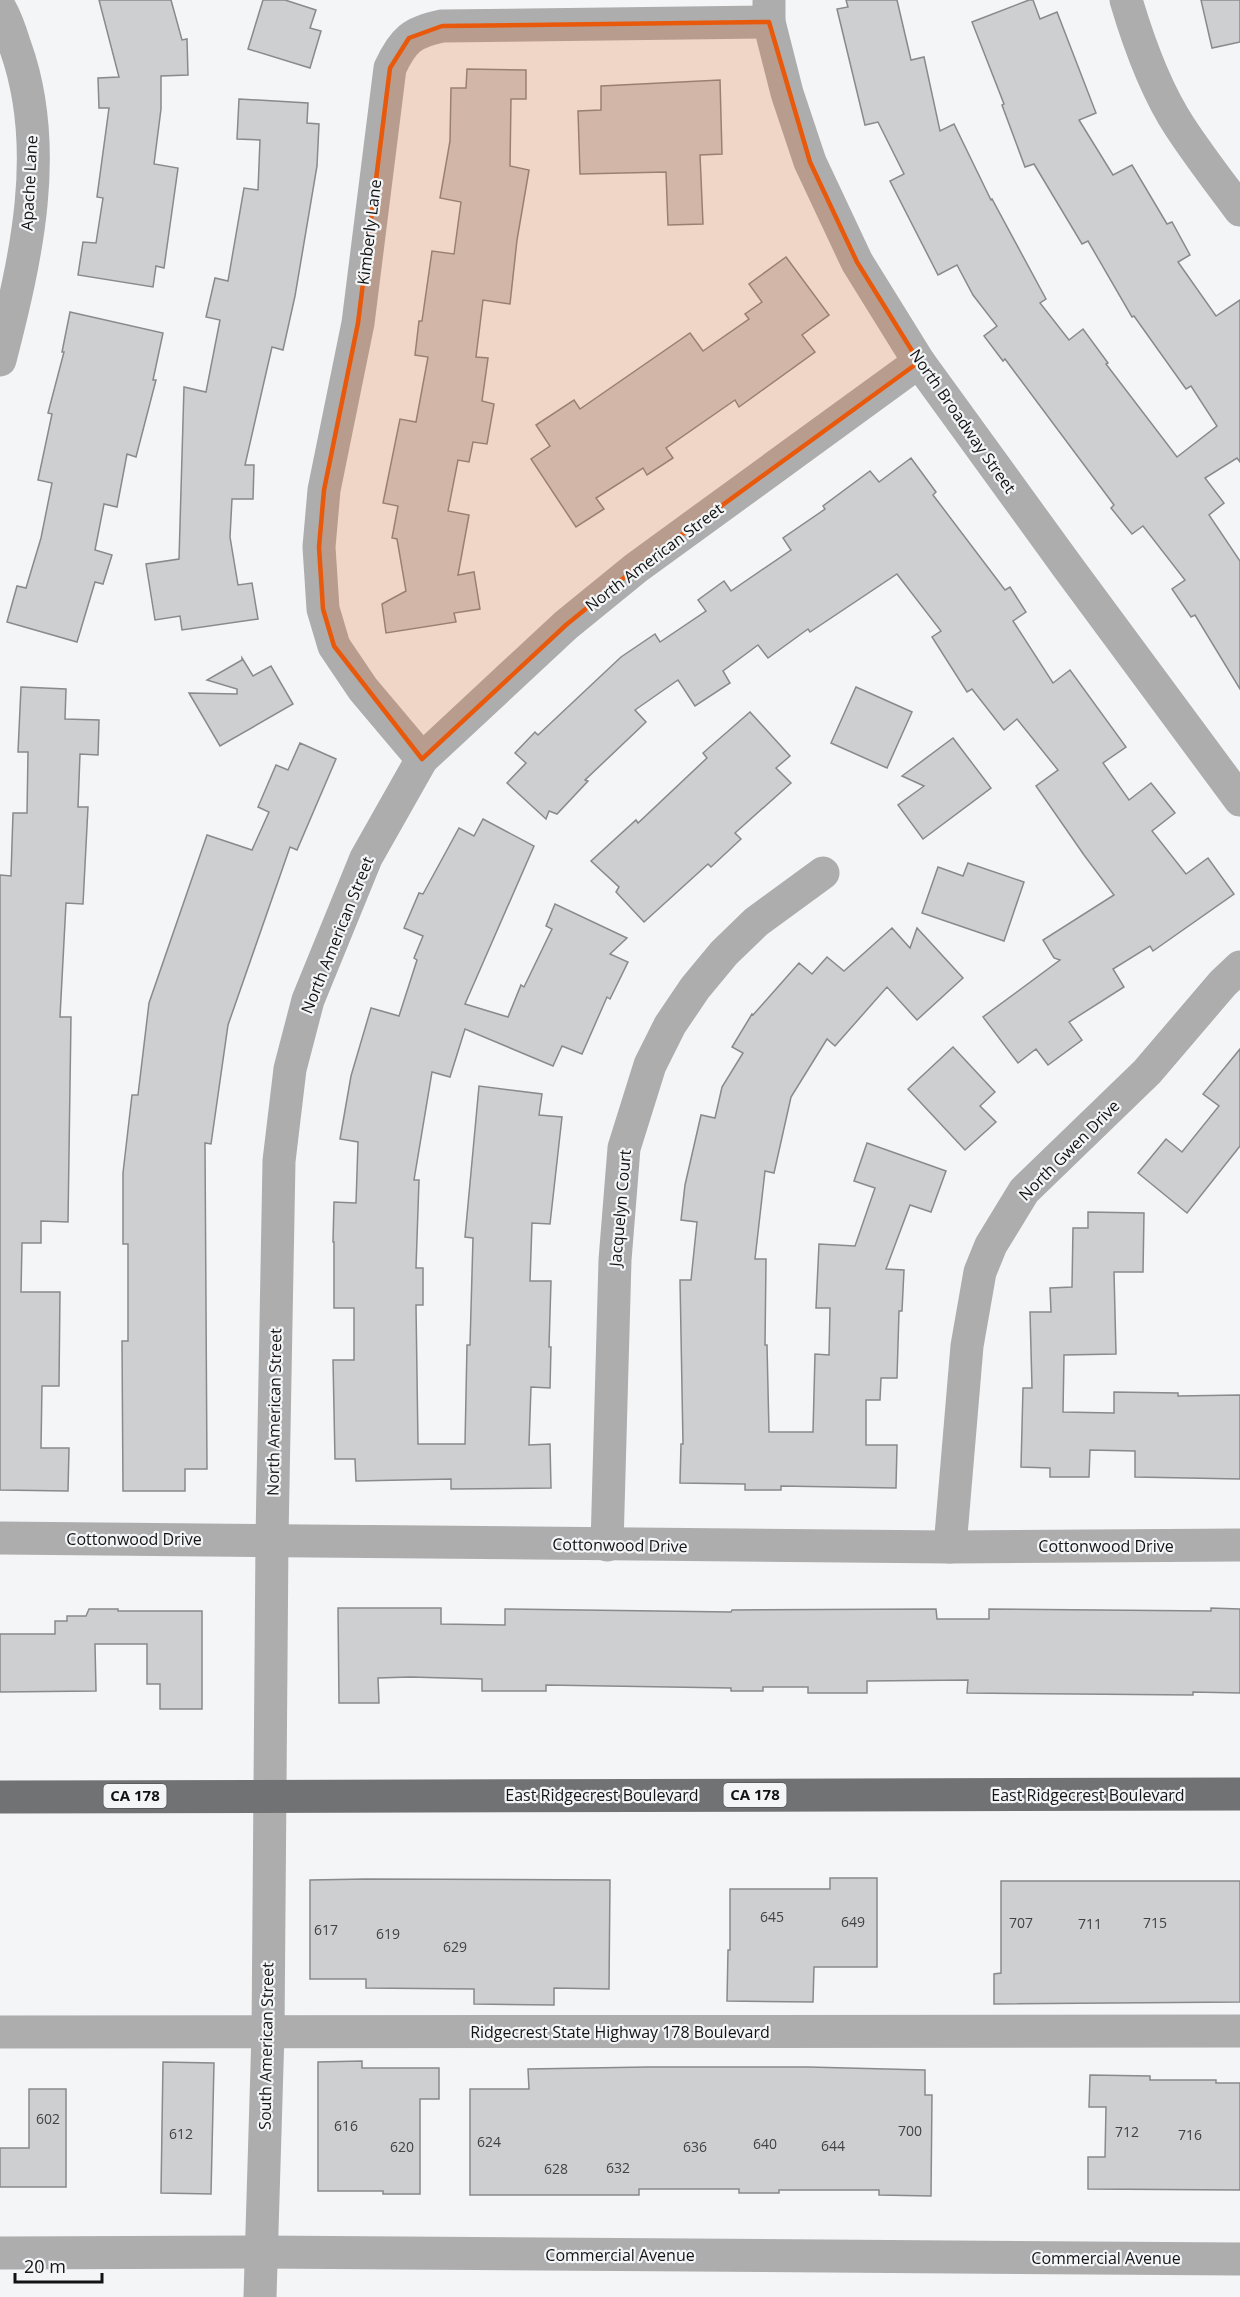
<svg xmlns="http://www.w3.org/2000/svg" width="1240" height="2297" font-family="'Open Sans',sans-serif">
	<rect width="100%" height="100%" fill="#f3f5f7"/>
	<g fill="#cdcfd1" stroke="#888a8c" stroke-width="1.5">
		<polygon points="99,0 171,0 182,40 187,39 188,75 161,76 161,109 154,164 178,168 164,268 156,266 153,287 78,275 83,242 96,243 103,198 97,197 109,108 99,108 98,78 119,77"/>
		<polygon points="263,0 285,0 316,10 310,28 321,31 310,68 248,49"/>
		<polygon points="846,0 897,0 911,60 924,57 940,131 954,124 991,200 992,199 1046,299 1040,303 1069,340 1083,329 1108,363 1106,364 1177,457 1217,426 1191,386 1186,389 1134,316 1132,317 1088,241 1082,244 1034,164 1025,167 1002,105 1004,104 972,22 1029,0 1033,0 1040,19 1057,12 1096,113 1079,120 1113,175 1132,165 1167,224 1172,222 1190,255 1178,262 1216,316 1240,300 1240,462 1237,458 1205,478 1224,503 1209,515 1240,561 1240,689 1195,615 1191,617 1172,589 1185,580 1143,526 1132,534 1111,508 1114,505 1005,359 1003,361 984,336 997,326 973,295 957,265 938,275 890,181 904,174 878,122 865,125 837,9 848,7"/>
		<polygon points="1201,0 1240,0 1240,42 1212,48"/>
		<polygon points="467,69 526,70 526,99 511,99 510,166 529,170 517,240 510,304 483,300 476,357 488,358 482,401 494,404 487,444 473,442 469,462 458,460 448,511 469,515 458,575 474,572 480,609 454,613 456,622 386,633 382,604 406,591 397,539 392,538 398,506 383,503 400,419 416,422 428,357 415,355 419,321 422,321 432,251 454,254 461,202 440,198 450,141 451,88 466,88"/>
		<polygon points="720,80 722,154 700,155 703,224 668,225 666,172 580,174 578,111 601,110 601,86"/>
		<polygon points="239,99 308,103 307,123 319,124 317,166 295,296 283,350 272,347 245,465 254,465 253,499 232,499 230,537 238,585 252,583 258,619 182,630 180,616 155,620 146,564 179,559 184,387 206,392 220,320 206,317 215,278 228,281 244,188 258,190 260,140 237,139"/>
		<polygon points="786,257 829,315 802,335 815,352 739,407 735,400 666,448 673,458 647,475 643,468 596,498 604,509 576,527 531,459 550,446 536,425 574,400 580,409 690,333 703,351 749,319 745,314 762,302 749,284"/>
		<polygon points="70,312 163,333 153,380 156,380 136,457 127,454 117,507 104,504 95,550 112,555 103,584 95,582 77,642 7,622 17,586 26,588 41,538 52,483 38,480 52,414 48,413 64,352 62,352"/>
		<polygon points="911,458 936,492 933,495 1005,590 1010,587 1026,612 1013,621 1053,683 1070,670 1126,747 1103,763 1129,800 1151,783 1175,813 1152,831 1186,874 1208,858 1234,894 1153,951 1150,946 1113,969 1124,987 1069,1022 1082,1040 1048,1065 1036,1049 1018,1063 983,1017 1060,960 1054,958 1043,940 1114,895 1084,855 1036,786 1058,770 1017,719 1004,730 972,689 967,692 932,637 941,631 897,574 810,632 808,629 768,658 758,645 723,671 730,683 695,706 678,680 635,710 646,722 585,780 588,781 557,814 549,811 546,819 507,783 526,763 515,753 535,732 538,735 621,657 655,634 660,642 706,611 698,600 724,581 731,591 791,550 783,538 825,509 823,506 870,471 879,482"/>
		<polygon points="242,658 253,676 271,666 293,704 220,746 189,693 237,694 237,689 207,680 242,660"/>
		<polygon points="21,687 66,689 65,719 99,720 98,755 80,754 78,807 88,807 83,904 66,903 60,1017 71,1017 68,1222 41,1221 41,1243 22,1243 21,1292 60,1292 59,1386 42,1386 41,1448 69,1448 68,1491 0,1490 0,875 11,876 13,813 27,813 28,752 18,752"/>
		<polygon points="856,687 912,712 887,768 831,743"/>
		<polygon points="750,712 790,756 776,768 791,783 735,833 741,839 711,867 708,864 644,922 616,892 619,887 591,861 636,820 638,823 707,758 703,753"/>
		<polygon points="953,738 991,788 923,839 898,805 924,786 902,776"/>
		<polygon points="300,743 336,759 297,850 290,847 228,1025 211,1144 205,1143 207,1469 185,1469 185,1491 123,1491 122,1341 128,1341 128,1244 123,1244 123,1173 132,1095 138,1095 149,1003 207,835 252,850 269,812 258,807 276,765 288,770"/>
		<polygon points="483,819 534,846 465,1004 508,1017 521,985 524,987 552,929 546,926 555,904 627,938 610,954 628,962 610,999 607,997 582,1054 562,1046 553,1066 465,1029 450,1077 432,1072 414,1180 419,1180 416,1268 423,1268 423,1305 416,1305 418,1444 465,1444 467,1345 470,1345 473,1238 465,1237 479,1086 542,1094 539,1115 562,1117 550,1224 532,1223 530,1281 551,1281 549,1347 551,1347 550,1388 531,1387 529,1445 550,1444 551,1488 451,1489 451,1479 356,1481 355,1459 335,1459 333,1360 354,1360 354,1308 334,1308 334,1242 333,1242 334,1202 356,1203 358,1142 340,1139 351,1076 371,1008 399,1016 417,960 414,958 423,936 404,928 419,893 423,894 459,828 474,836"/>
		<polygon points="968,863 1024,882 1004,941 922,913 938,867 963,876"/>
		<polygon points="892,928 910,948 917,928 963,978 917,1020 887,987 835,1046 827,1039 791,1097 774,1173 765,1171 755,1259 766,1259 765,1345 767,1345 769,1432 813,1432 815,1354 829,1355 830,1308 816,1308 819,1244 855,1246 875,1188 854,1181 867,1143 946,1171 931,1212 910,1205 886,1269 904,1270 902,1311 899,1311 897,1378 881,1378 880,1400 866,1400 866,1445 897,1445 896,1488 781,1486 781,1490 745,1490 745,1484 680,1483 681,1444 683,1444 680,1280 691,1280 697,1222 681,1220 685,1185 701,1115 715,1118 722,1087 743,1053 732,1047 752,1014 753,1015 799,963 812,974 827,957 844,971"/>
		<polygon points="953,1047 995,1092 980,1106 996,1122 965,1150 908,1089"/>
		<polygon points="1240,1049 1240,1146 1187,1213 1138,1173 1166,1139 1182,1152 1219,1106 1203,1094"/>
		<polygon points="1088,1212 1144,1213 1143,1272 1114,1272 1116,1354 1064,1355 1063,1412 1114,1413 1114,1392 1178,1393 1178,1396 1240,1395 1240,1479 1135,1477 1135,1451 1090,1450 1089,1477 1050,1477 1050,1468 1021,1467 1023,1388 1032,1388 1030,1312 1051,1312 1050,1288 1072,1287 1073,1228 1088,1228"/>
		<polygon points="338,1608 441,1608 441,1624 505,1625 505,1609 731,1612 732,1610 936,1609 937,1619 989,1619 989,1609 1211,1611 1211,1608 1240,1609 1240,1693 1193,1692 1193,1695 967,1693 968,1680 867,1681 867,1693 808,1693 808,1687 763,1687 763,1691 731,1691 731,1688 546,1685 546,1691 482,1691 482,1679 410,1677 378,1678 379,1703 339,1703"/>
		<polygon points="89,1609 118,1609 118,1611 202,1611 202,1709 160,1709 160,1684 147,1684 147,1644 95,1644 96,1691 0,1692 0,1634 55,1634 55,1621 67,1621 67,1616 86,1616"/>
		<polygon points="830,1878 877,1878 877,1967 814,1967 813,2002 727,2001 728,1950 730,1950 730,1889 830,1889"/>
		<polygon points="366,1879 610,1880 609,1989 554,1988 554,2005 474,2004 474,1989 366,1988 366,1979 310,1979 310,1880"/>
		<polygon points="1001,1881 1240,1881 1240,2002 994,2004 994,1974 1001,1973"/>
		<polygon points="362,2061 362,2068 439,2068 439,2099 420,2099 420,2194 383,2194 383,2191 318,2191 318,2062"/>
		<polygon points="163,2062 214,2063 211,2194 161,2193"/>
		<polygon points="648,2067 808,2067 925,2070 925,2095 932,2095 931,2196 879,2195 879,2190 779,2190 779,2193 739,2193 739,2189 639,2189 639,2195 470,2195 470,2089 529,2089 528,2069"/>
		<polygon points="1090,2075 1150,2076 1150,2080 1216,2080 1216,2083 1240,2083 1240,2190 1088,2189 1088,2157 1105,2157 1106,2107 1089,2107"/>
		<polygon points="29,2089 66,2089 66,2187 0,2187 0,2148 29,2148"/>
	</g>
	<g fill="none" stroke-linecap="round" stroke-linejoin="round">
		<g stroke="#adadae" stroke-width="33">
			<path d="M1126,0C1139,44 1155,89 1180,127C1199,156 1220,183 1240,210"/>
			<polyline points="769,2 769,22 787,93 810,162 857,262 919,362 1067,566 1240,800"/>
			<path d="M0,8C7,20 11,33 15,46C52,148 26,259 0,360"/>
			<path d="M422,759L363,689L334,646L323,609L319,547L324,490L358,323L390,68C403,40 412,32 442,26L769,22"/>
			<polyline points="0,1538 950,1547 1240,1545"/>
			<polyline points="607,1545 615,1260 624,1148 650,1065 670,1025 695,988 724,953 756,922 823,873"/>
			<polyline points="950,1547 967,1346 980,1272 991,1245 1024,1191 1147,1072 1223,983 1240,967"/>
			<polyline points="0,2032 1240,2031"/>
			<polyline points="0,2253 260,2252 1240,2259"/>
			<polyline points="260,2297 268,2033 272,1539 279,1161 290,1069 308,1000 366,858 422,759 566,625 636,568 919,362"/>
		</g>
		<polyline stroke="#717274" stroke-width="33" points="0,1797 1240,1794"/>
	</g>
	<path fill="#e8590c" fill-opacity="0.2" stroke="#e8590c" stroke-width="4.5" stroke-linejoin="round" d="M769,22L810,162L857,262L919,362L636,568L566,625L422,759L334,646L323,609L319,547L324,490L358,323L390,68L409,38L442,26Z"/>
	<g text-anchor="middle" stroke-width="4.5" stroke-linejoin="round" paint-order="stroke">
		<g font-size="14" fill="#414242">
			<text x="772" y="1922">645</text>
			<text x="853" y="1927">649</text>
			<text x="1021" y="1928">707</text>
			<text x="1155" y="1928">715</text>
			<text x="1090" y="1929">711</text>
			<text x="326" y="1935">617</text>
			<text x="388" y="1939">619</text>
			<text x="455" y="1952">629</text>
			<text x="48" y="2124">602</text>
			<text x="346" y="2131">616</text>
			<text x="910" y="2136">700</text>
			<text x="1127" y="2137">712</text>
			<text x="181" y="2139">612</text>
			<text x="1190" y="2140">716</text>
			<text x="489" y="2147">624</text>
			<text x="765" y="2149">640</text>
			<text x="833" y="2151">644</text>
			<text x="402" y="2152">620</text>
			<text x="695" y="2152">636</text>
			<text x="618" y="2173">632</text>
			<text x="556" y="2174">628</text>
		</g>
		<g fill="#f3f5f7" stroke="#565757" stroke-width="1.5">
			<rect x="723.5" y="1783" width="63" height="24" rx="4.5"/>
			<rect x="103.5" y="1784" width="63" height="24" rx="4.5"/>
		</g>
		<g font-size="15" font-weight="bold" fill="#121313">
			<text x="755" y="1800">CA 178</text>
			<text x="135" y="1801">CA 178</text>
		</g>
		<g font-size="16" fill="#121313" stroke="#f3f5f7">
			<text transform="translate(29 183) rotate(-87)" y="6">Apache Lane</text>
			<text transform="translate(369 232) rotate(-83)" y="6">Kimberly Lane</text>
			<text transform="translate(963 421) rotate(55)" y="6">North Broadway Street</text>
			<text transform="translate(654 557) rotate(-37)" y="6">North American Street</text>
			<text transform="translate(337 935) rotate(-68)" y="6">North American Street</text>
			<text transform="translate(1069 1150) rotate(-45)" y="6">North Gwen Drive</text>
			<text transform="translate(620 1208) rotate(-85)" y="6">Jacquelyn Court</text>
			<text transform="translate(274 1412) rotate(-89)" y="6">North American Street</text>
			<text x="134" y="1545">Cottonwood Drive</text>
			<text transform="translate(620 1545) rotate(1)" y="6">Cottonwood Drive</text>
			<text x="1106" y="1552">Cottonwood Drive</text>
			<text x="602" y="1801">East Ridgecrest Boulevard</text>
			<text x="1088" y="1801">East Ridgecrest Boulevard</text>
			<text x="620" y="2038">Ridgecrest State Highway 178 Boulevard</text>
			<text transform="translate(266 2046) rotate(-89)" y="6">South American Street</text>
			<text x="620" y="2261">Commercial Avenue</text>
			<text x="1106" y="2264">Commercial Avenue</text>
		</g>
	</g>
	<path d="M15 2273v9h87v-9" fill="none" stroke="#121313" stroke-width="3"/>
	<text x="24" y="2273" font-size="18" fill="#121313" stroke="#f3f5f7" stroke-width="4.5" paint-order="stroke">20 m</text>
</svg>
